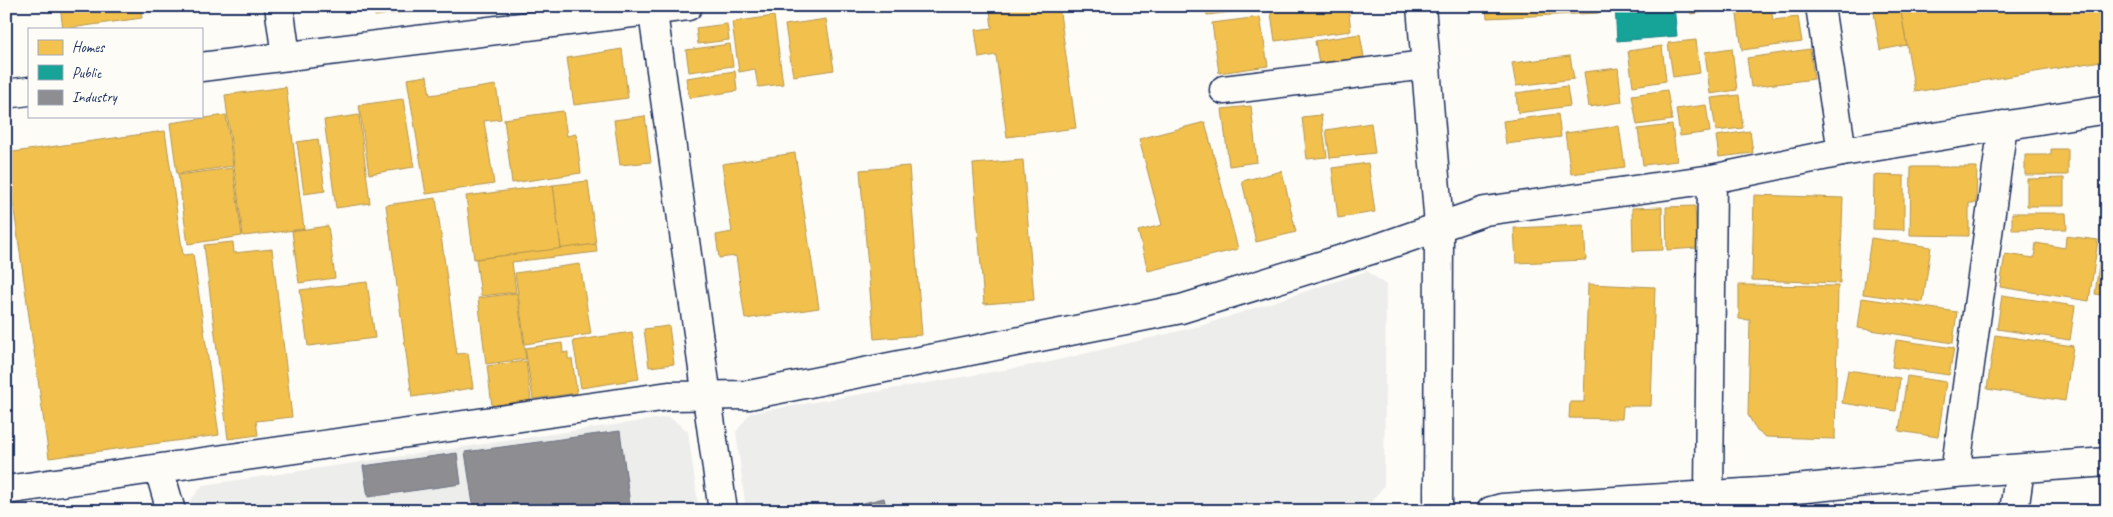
<svg xmlns="http://www.w3.org/2000/svg" width="2113" height="517" font-family="Caveat,sans-serif">
	<rect width="100%" height="100%" fill="#fdfcf7"/>
	<filter id="ink" filterUnits="userSpaceOnUse"><feTurbulence type="fractalNoise" baseFrequency=".02" numOctaves="2"/><feDisplacementMap in="SourceGraphic" scale="10" xChannelSelector="R" yChannelSelector="G"/><feConvolveMatrix kernelMatrix="1 2 1 2 8 2 1 2 1" color-interpolation-filters="sRGB"/></filter>
	<g filter="url(#ink)">
		<g fill="#edeeec">
			<polygon points="1367,271 1386,285 1384,486 1366,508 1357,511 746,511 736,432 750,413 1050,362 1200,326"/>
			<polygon points="669,417 688,431 699,511 190,511 188,503 203,485"/>
		</g>
		<g fill="#f2c14e" stroke="#b29553">
			<polygon points="60,6 140,6 142,18 63,29"/>
			<polygon points="374,6 404,6 405,12 375,16"/>
			<polygon points="1018,6 1059,6 1076,128 1007,137 996,55 979,58 975,30 992,28 990,10"/>
			<polygon points="1206,6 1266,6 1266,8 1207,15"/>
			<polygon points="1270,6 1348,6 1351,31 1275,41"/>
			<polygon points="1486,6 1597,6 1598,13 1487,18"/>
			<polygon points="1690,6 1727,6 1728,9 1691,14"/>
			<polygon points="1749,6 1771,6 1773,20 1798,17 1802,42 1742,50 1736,8"/>
			<polygon points="1873,6 1900,6 1907,45 1880,50"/>
			<polygon points="1900,6 2107,6 2107,60 1915,92"/>
			<polygon points="774,16 783,84 758,87 755,69 739,72 732,22"/>
			<polygon points="1260,17 1268,66 1219,73 1212,23"/>
			<polygon points="826,19 834,70 793,76 785,25"/>
			<polygon points="727,24 729,40 698,44 696,28"/>
			<polygon points="1360,34 1364,57 1319,64 1315,41"/>
			<polygon points="1696,40 1700,73 1673,77 1668,43"/>
			<polygon points="730,44 733,66 689,72 686,50"/>
			<polygon points="1662,46 1666,81 1633,86 1628,51"/>
			<polygon points="1732,48 1737,90 1710,94 1705,52"/>
			<polygon points="622,49 628,98 574,105 567,58"/>
			<polygon points="1810,49 1814,79 1751,87 1747,58"/>
			<polygon points="1570,56 1574,79 1516,86 1512,63"/>
			<polygon points="1618,68 1622,102 1589,107 1584,72"/>
			<polygon points="735,71 737,91 689,98 686,78"/>
			<polygon points="427,76 430,95 496,85 501,119 484,121 494,184 426,194 407,79"/>
			<polygon points="1567,86 1570,106 1518,113 1516,93"/>
			<polygon points="286,87 304,229 243,236 225,95"/>
			<polygon points="1667,90 1672,120 1637,125 1632,95"/>
			<polygon points="1739,95 1743,128 1716,131 1711,98"/>
			<polygon points="403,99 414,167 369,174 359,105"/>
			<polygon points="1706,105 1710,132 1680,136 1676,109"/>
			<polygon points="1251,106 1257,162 1229,166 1222,109"/>
			<polygon points="563,111 567,136 576,134 581,173 512,183 504,119"/>
			<polygon points="1558,114 1561,137 1506,144 1503,121"/>
			<polygon points="226,115 233,166 177,174 170,123"/>
			<polygon points="359,115 370,203 336,208 324,120"/>
			<polygon points="1321,115 1327,157 1307,159 1302,117"/>
			<polygon points="645,116 651,162 620,165 614,120"/>
			<polygon points="1205,122 1238,249 1148,271 1138,231 1162,225 1139,139"/>
			<polygon points="1371,123 1375,153 1330,158 1326,130"/>
			<polygon points="1672,125 1677,161 1643,165 1638,129"/>
			<polygon points="1619,126 1625,167 1571,174 1565,133"/>
			<polygon points="165,131 183,255 193,254 219,435 49,458 6,153"/>
			<polygon points="1750,131 1753,153 1719,157 1716,136"/>
			<polygon points="318,139 325,191 304,194 297,142"/>
			<polygon points="2051,149 2068,149 2068,175 2025,175 2025,155 2051,155"/>
			<polygon points="795,153 819,308 745,319 736,256 719,258 716,235 732,232 722,164"/>
			<polygon points="1023,160 1034,300 984,304 973,164"/>
			<polygon points="1368,163 1375,212 1338,218 1332,168"/>
			<polygon points="909,166 922,335 874,339 860,170"/>
			<polygon points="1911,167 1977,167 1976,203 1969,203 1969,236 1910,235"/>
			<polygon points="233,168 242,236 188,244 178,175"/>
			<polygon points="1282,171 1296,232 1256,242 1242,181"/>
			<polygon points="1874,175 1904,176 1904,230 1873,229"/>
			<polygon points="2064,178 2064,206 2027,206 2027,179"/>
			<polygon points="588,181 596,244 561,249 553,185"/>
			<polygon points="553,185 561,249 474,259 466,196"/>
			<polygon points="1754,195 1843,198 1840,283 1752,280"/>
			<polygon points="436,198 457,354 468,353 473,388 412,397 386,205"/>
			<polygon points="1695,206 1697,248 1667,250 1666,207"/>
			<polygon points="1662,207 1663,250 1633,251 1632,208"/>
			<polygon points="2012,213 2066,213 2067,229 2012,230"/>
			<polygon points="1584,225 1586,260 1516,263 1514,228"/>
			<polygon points="328,226 335,278 299,283 292,231"/>
			<polygon points="2066,236 2098,240 2089,301 2000,287 2005,254 2034,258 2036,243 2065,248"/>
			<polygon points="1871,238 1931,247 1923,302 1863,294"/>
			<polygon points="233,242 234,253 272,249 292,417 256,421 258,435 228,439 204,245"/>
			<polygon points="596,244 597,252 512,262 516,292 481,296 476,259"/>
			<polygon points="2100,256 2107,257 2107,296 2095,294"/>
			<polygon points="580,264 591,334 525,344 515,273"/>
			<polygon points="367,282 375,338 308,346 300,290"/>
			<polygon points="1588,284 1655,287 1651,406 1623,406 1622,419 1569,418 1570,402 1584,402"/>
			<polygon points="1739,285 1838,286 1835,439 1766,437 1757,431 1748,415 1750,320 1739,319"/>
			<polygon points="517,293 526,359 486,364 478,298"/>
			<polygon points="2002,295 2075,306 2070,340 1997,329"/>
			<polygon points="1862,298 1957,312 1953,343 1858,328"/>
			<polygon points="669,326 674,364 649,367 644,329"/>
			<polygon points="632,332 639,379 581,388 573,341"/>
			<polygon points="1995,335 2073,346 2065,401 1987,389"/>
			<polygon points="1896,340 1954,348 1949,375 1892,367"/>
			<polygon points="562,343 563,353 568,352 568,359 572,359 577,393 533,399 525,348"/>
			<polygon points="526,361 531,400 492,406 487,366"/>
			<polygon points="1848,370 1900,378 1896,411 1842,403"/>
			<polygon points="1907,376 1946,382 1938,437 1899,431"/>
			<polygon points="1953,505 1981,509 1981,511 1952,511"/>
		</g>
		<polygon fill="#17a398" stroke="#188087" points="1615,6 1674,6 1677,36 1617,41"/>
		<g fill="#8d8d92" stroke="#6b7182">
			<polygon points="620,431 631,511 474,511 465,452"/>
			<polygon points="457,453 461,484 368,497 363,466"/>
			<polygon points="884,498 887,511 857,511 855,505"/>
		</g>
		<g fill="none" stroke-linecap="round" stroke-linejoin="round">
			<defs>
				<g id="street">
					<polyline points="279,6 286,56"/>
					<polyline points="652,6 723,511"/>
					<polyline points="1820,6 1842,152"/>
					<polyline points="201,67 688,6"/>
					<polyline points="1224,90 1425,65"/>
					<polyline points="6,94 29,91"/>
					<polyline points="159,469 171,511"/>
					<polyline points="1955,473 2003,125"/>
					<polyline points="6,490 669,396 749,395 1181,309 1384,246 1485,211 1712,179 1842,152 2107,109"/>
					<polyline points="1709,494 1712,179"/>
					<polyline points="1775,511 1776,491"/>
					<polyline points="2014,511 2020,469"/>
				</g>
				<g id="secondary">
					<polyline points="1421,6 1439,226 1438,511"/>
					<polyline points="1491,511 1502,508 1776,491 1955,473 2107,462"/>
				</g>
			</defs>
			<use href="#street" stroke="#1b2f5e" stroke-width="31"/>
			<use href="#secondary" stroke="#1b2f5e" stroke-width="31"/>
			<use href="#street" stroke="#fdfcf7" stroke-width="28"/>
			<use href="#secondary" stroke="#fdfcf7" stroke-width="28"/>
		</g>
	</g>
	<rect width="2113" height="517" fill="none" stroke="#fdfcf7" stroke-width="25"/>
	<rect x="12" y="12" width="2088" height="492" fill="none" stroke="#1b2f5e" stroke-width="2" filter="url(#ink)"/>
	<rect x="28" y="28" width="175" height="90" fill="#fdfcf7" stroke="#a3aaba"/>
	<rect x="38" y="40" width="25" height="15" fill="#f2c14e" stroke="#a3aaba"/>
	<text x="72" y="52" font-size="15" fill="#1b2f5e">Homes</text>
	<rect x="38" y="65" width="25" height="15" fill="#17a398" stroke="#a3aaba"/>
	<text x="72" y="78" font-size="15" fill="#1b2f5e">Public</text>
	<rect x="38" y="90" width="25" height="15" fill="#8d8d92" stroke="#a3aaba"/>
	<text x="72" y="102" font-size="15" fill="#1b2f5e">Industry</text>
</svg>
